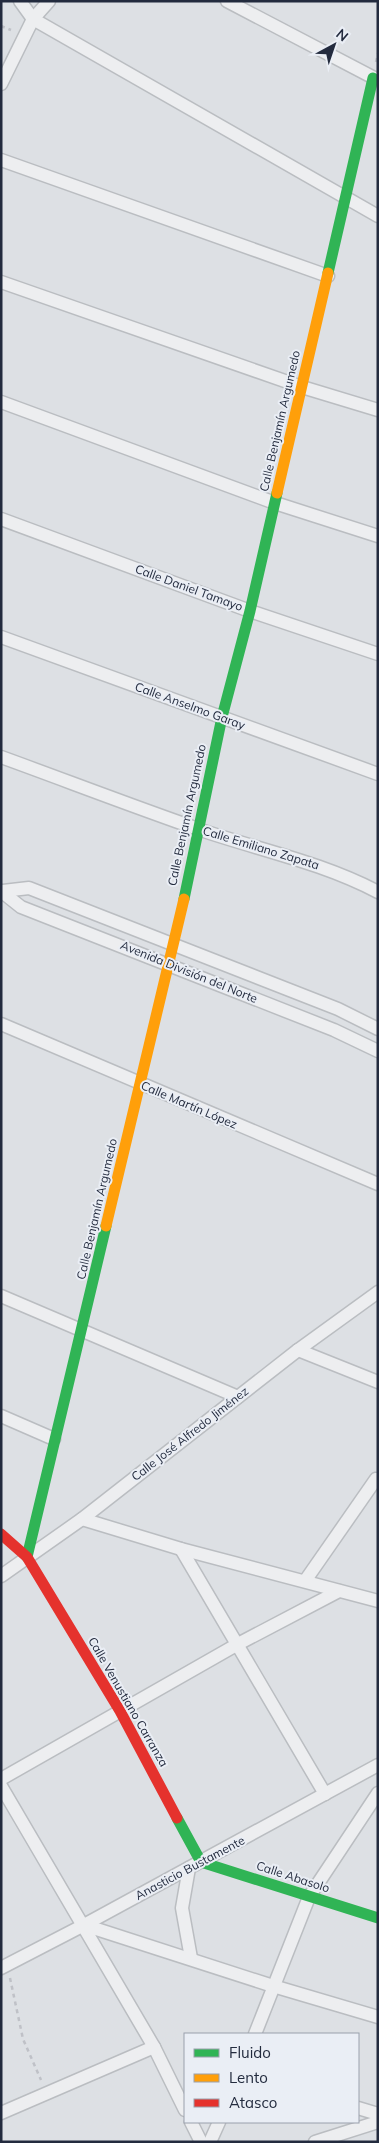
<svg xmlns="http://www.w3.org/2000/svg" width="379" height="2143" font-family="Mulish,sans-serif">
	<rect width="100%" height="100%" fill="#dde0e4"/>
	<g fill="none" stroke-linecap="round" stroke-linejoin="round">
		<defs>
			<g id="street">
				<polyline points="20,1 33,19 378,216"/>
				<polyline points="227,1 378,80"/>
				<polyline points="1,84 33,19 49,1"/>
				<polyline points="1,160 328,276"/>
				<polyline points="1,282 302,387 378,410"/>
				<polyline points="1,402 275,503 378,536"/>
				<polyline points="1,519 250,611 378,654"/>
				<polyline points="1,637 378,774"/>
				<path d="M1,757C67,781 132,806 198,829C259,850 321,862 378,892"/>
				<polyline points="1,891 21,907 334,1030 378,1051"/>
				<polyline points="3,891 29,888 338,1009 378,1029"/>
				<polyline points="1,1024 378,1184"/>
				<polyline points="1,1296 238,1397"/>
				<polyline points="298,1350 378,1382"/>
				<polyline points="1,1416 54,1439"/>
				<polyline points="82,1519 181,1549 378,1601"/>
				<polyline points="181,1549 325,1794"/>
				<polyline points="1,1576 82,1519 298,1350 378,1292"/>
				<polyline points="305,1581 376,1479"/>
				<polyline points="1,1779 238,1644 339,1591"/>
				<polyline points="1,1786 154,2047 185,2110"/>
				<polyline points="189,1868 182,1908 191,1958"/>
				<polyline points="84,1925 273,1986 378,2017"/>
				<polyline points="1,1968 84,1925 378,1765"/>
				<polyline points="255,2034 309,1897 378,1793"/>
				<polyline points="358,2108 378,2114"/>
				<polyline points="1,2113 154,2047"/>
				<polyline points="191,2122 201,2142"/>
				<polyline points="210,2142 219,2122"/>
				<polyline points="315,2142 378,2122"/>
			</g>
		</defs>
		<use href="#street" stroke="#babdc1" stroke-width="15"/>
		<g stroke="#bfc1c7" stroke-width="2.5" stroke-dasharray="4 4" stroke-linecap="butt">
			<polyline points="1,26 11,30"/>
			<polyline points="376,62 378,53"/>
			<polyline points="10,1978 23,2039 41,2080"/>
		</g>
		<use href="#street" stroke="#edeef0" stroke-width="12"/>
		<g stroke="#30b455" stroke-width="11">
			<polyline points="328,273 373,78"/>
			<polyline points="184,899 222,717 250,611 277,493"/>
			<polyline points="27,1557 106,1226"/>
			<polyline points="177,1818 201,1862 378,1918"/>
		</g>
		<g stroke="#ff9f0a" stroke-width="11">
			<polyline points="277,493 328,273"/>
			<polyline points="106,1226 184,899"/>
		</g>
		<polyline stroke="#e5322d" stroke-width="11" points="1,1534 27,1557 120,1711 177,1818"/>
	</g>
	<g text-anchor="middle" stroke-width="4" stroke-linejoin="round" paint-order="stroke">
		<g font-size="12" fill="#232b3e" stroke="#eaeef5">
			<text transform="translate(280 421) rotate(-77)" y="4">Calle Benjamín Argumedo</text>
			<text transform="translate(189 588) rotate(20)" y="4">Calle Daniel Tamayo</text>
			<text transform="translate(190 706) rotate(20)" y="4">Calle Anselmo Garay</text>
			<text transform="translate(187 815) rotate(-78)" y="4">Calle Benjamín Argumedo</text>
			<text transform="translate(261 848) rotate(17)" y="4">Calle Emiliano Zapata</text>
			<text transform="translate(189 972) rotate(22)" y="4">Avenida División del Norte</text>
			<text transform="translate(189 1105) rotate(23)" y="4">Calle Martín López</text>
			<text transform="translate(97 1209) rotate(-77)" y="4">Calle Benjamín Argumedo</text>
			<text transform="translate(190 1434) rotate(-38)" y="4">Calle José Alfredo Jiménez</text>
			<text transform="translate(128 1702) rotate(60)" y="4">Calle Venustiano Carranza</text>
			<text transform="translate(190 1868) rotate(-28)" y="4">Anasticio Bustamente</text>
			<text transform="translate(293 1877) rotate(18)" y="4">Calle Abasolo</text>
		</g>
	</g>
	<rect width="379" height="2143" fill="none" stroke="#232b3e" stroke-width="5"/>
	<rect x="184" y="2033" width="175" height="90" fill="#eaeef5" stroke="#9aa0ac"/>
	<rect x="194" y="2049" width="25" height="8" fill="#30b455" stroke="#9aa0ac"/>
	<text x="229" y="2058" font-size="15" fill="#232b3e">Fluido</text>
	<rect x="194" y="2074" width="25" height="8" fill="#ff9f0a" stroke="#9aa0ac"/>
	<text x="229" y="2083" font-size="15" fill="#232b3e">Lento</text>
	<rect x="194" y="2099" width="25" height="8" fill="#e5322d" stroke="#9aa0ac"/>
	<text x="229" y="2108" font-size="15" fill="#232b3e">Atasco</text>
	<g transform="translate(334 45) rotate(40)" stroke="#eaeef5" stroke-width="4" paint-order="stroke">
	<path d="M0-4L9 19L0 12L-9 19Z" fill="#232b3e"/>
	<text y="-8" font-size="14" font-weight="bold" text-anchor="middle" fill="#232b3e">N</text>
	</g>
</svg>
